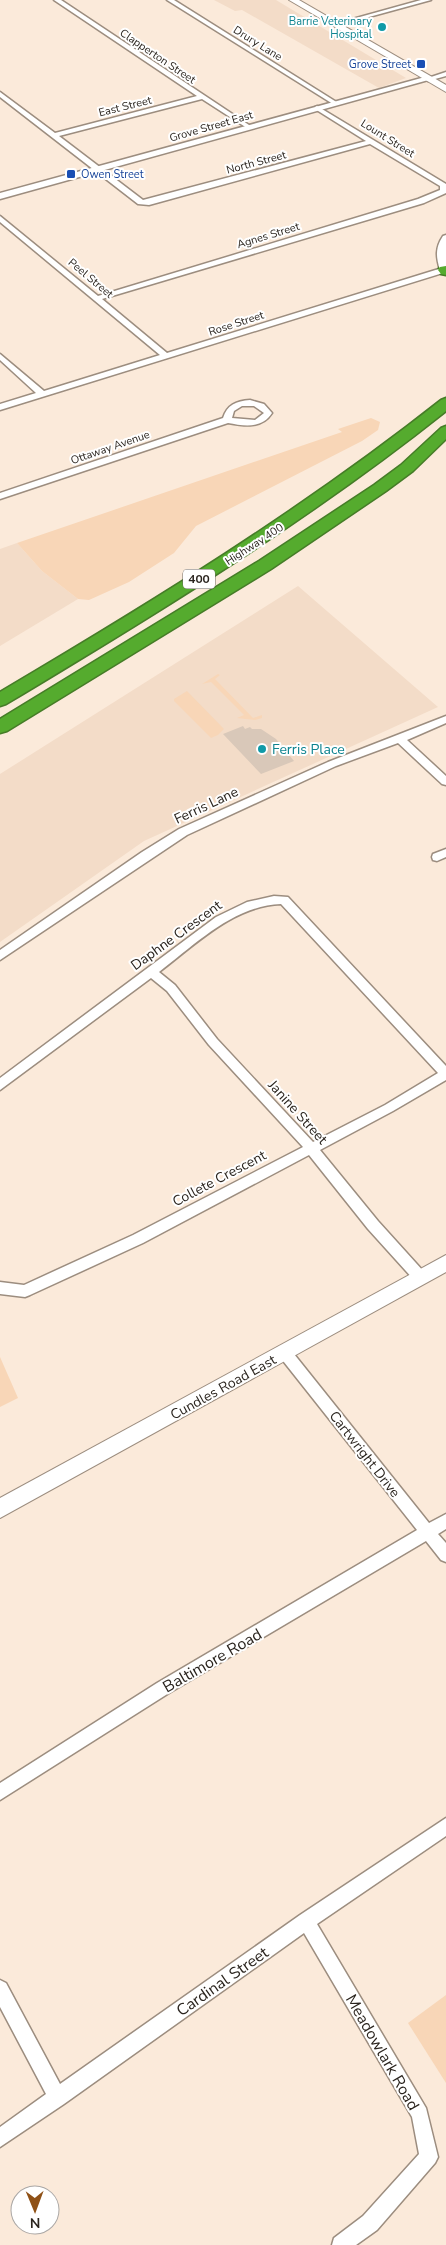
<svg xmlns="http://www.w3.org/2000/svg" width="446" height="2245" font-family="'Nunito Sans',sans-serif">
	<rect width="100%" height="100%" fill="#fbeada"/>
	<g fill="#f3dcc8">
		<polygon points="214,0 276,0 406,78 379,88 242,10 235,11"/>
		<polygon points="17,543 42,571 78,599 0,646 0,549"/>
		<polygon points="298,586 438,707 144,841 0,942 0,774"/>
	</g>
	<g fill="#f8d6b7">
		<polygon points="371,418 380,422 378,430 362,441 196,526 174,553 129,582 89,600 78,599 42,571 17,543 342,432 338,429"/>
		<polygon points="218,674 220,675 215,679 253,718 262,715 262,718 255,720 237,718 244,715 211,682 202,684"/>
		<polygon points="187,691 224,729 218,735 211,738 174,701 174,699"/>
		<polygon points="0,1357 18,1398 0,1407"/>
		<polygon points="446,1995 446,2083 408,2023"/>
	</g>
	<polygon fill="#d9c8b9" points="243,726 245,729 250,727 252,729 261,729 276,739 294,761 261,774 223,734"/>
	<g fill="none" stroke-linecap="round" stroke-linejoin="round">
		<defs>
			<g id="minor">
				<polygon points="54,0 61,0 252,127 247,128 202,99 59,136 143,200 366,141 315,109 315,107 317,106 446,184 446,193 424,203 102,299 167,353 442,268 446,268 446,272 0,410 0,404 36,393 0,360 0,354 44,391 160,355 0,222 0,216 98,296 418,199 440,190 440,186 370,144 149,205 138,204 0,97 0,92 55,133 197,96"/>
				<polygon points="167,0 174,0 338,103 333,104"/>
				<polygon points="421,0 431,0 336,26 331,25"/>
				<polygon points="446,72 446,76 428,81 425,79"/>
				<path d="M250,400L264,404L272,413C262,429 244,426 228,423L0,499V493L223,418C227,405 236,401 250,400ZM242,406H254L264,413L255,420L232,418L234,411Z"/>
				<polygon points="446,716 446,723 407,740 446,776 446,785 442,784 398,743 336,766 187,835 0,960 0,950 142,852 179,829 328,762"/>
				<polygon points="446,849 446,857 437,861 433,860 432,857 433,854"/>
				<path d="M274,896L288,897L446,1066V1080L393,1111L320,1150L378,1221L425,1273L427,1277L425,1281L420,1283L415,1281L368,1229L309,1155L143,1243L30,1295L25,1297L0,1294V1282L24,1285L133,1235L303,1147L209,1045L167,991L151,978L0,1090V1078L216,917L247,902ZM281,904L438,1073L385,1105L313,1142L217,1039L175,985L159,972C196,944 233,906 281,904Z"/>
				<polygon points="285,1347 290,1349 429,1523 446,1514 446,1529 438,1534 446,1543 446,1562 441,1560 426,1541 169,1693 0,1800 0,1783 157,1683 417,1530 280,1357 278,1353 280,1349"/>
				<polygon points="446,1818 446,1836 317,1924 426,2108 438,2157 435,2163 377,2230 356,2245 332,2245 334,2238 363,2216 419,2154 412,2117 304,1933 64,2104 0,2147 0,2127 46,2094 0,2007 0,1980 6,1983 60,2084 300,1915"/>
			</g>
			<g id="tertiary">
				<polygon points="425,77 432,79 0,199 0,193"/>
				<path d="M446,235V273H445L440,270C436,257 435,248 443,236Z"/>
			</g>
			<g id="secondary">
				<polygon points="289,0 299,0 446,85 446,92"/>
				<polygon points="446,1255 446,1272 0,1518 0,1498"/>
			</g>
			<g id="motorway">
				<polygon points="446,266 446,275 441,274 438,270 440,267"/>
				<path d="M446,398V411C308,521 158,613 6,704L0,706V692C152,602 302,510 441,400Z"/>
				<polygon points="446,426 446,439 413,471 386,491 271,569 7,731 0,733 0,719 259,561 374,485 401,465 441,428"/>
			</g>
		</defs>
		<use href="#minor" stroke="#9c8d7f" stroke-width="3"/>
		<use href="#tertiary" stroke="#9c8d7f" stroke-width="3"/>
		<use href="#secondary" stroke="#9c8d7f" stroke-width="2"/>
		<use href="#motorway" stroke="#467c28" stroke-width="3"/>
		<use href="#minor" fill="#fff" fill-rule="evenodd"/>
		<use href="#tertiary" fill="#fff" fill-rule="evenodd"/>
		<use href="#secondary" fill="#fff" fill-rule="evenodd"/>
		<use href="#motorway" fill="#55ab2e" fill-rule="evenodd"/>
	</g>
	<g fill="#0f9aa8" stroke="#fff" stroke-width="2">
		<circle cx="382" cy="27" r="5"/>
		<circle cx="262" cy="749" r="5"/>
	</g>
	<g fill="#1a4fb4" stroke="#fff" stroke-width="2">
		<rect x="416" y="59" width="10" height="10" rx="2.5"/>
		<rect x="66" y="169" width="10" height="10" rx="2.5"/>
	</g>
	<g text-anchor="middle" stroke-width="4" stroke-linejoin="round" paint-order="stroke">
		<g font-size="11" fill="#0d838f" stroke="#fff" text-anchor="end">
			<text x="372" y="25">Barrie Veterinary<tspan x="372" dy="13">Hospital</tspan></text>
		</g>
		<g font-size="11" fill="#2a241e" stroke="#fff">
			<text transform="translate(258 43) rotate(32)" y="4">Drury Lane</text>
			<text transform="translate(158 56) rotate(34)" y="4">Clapperton Street</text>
			<text transform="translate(125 106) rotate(-14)" y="4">East Street</text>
			<text transform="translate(211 126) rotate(-16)" y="4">Grove Street East</text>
			<text transform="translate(388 138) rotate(32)" y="4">Lount Street</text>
			<text transform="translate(256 162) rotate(-15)" y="4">North Street</text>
			<text transform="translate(268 235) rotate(-17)" y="4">Agnes Street</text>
			<text transform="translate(91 278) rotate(40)" y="4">Peel Street</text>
			<text transform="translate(236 323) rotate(-18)" y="4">Rose Street</text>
			<text transform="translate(110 447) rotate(-19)" y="4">Ottaway Avenue</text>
			<text transform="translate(254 544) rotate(-33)" y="4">Highway 400</text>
		</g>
		<g font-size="11" fill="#164399" stroke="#fff" text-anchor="end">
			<text x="411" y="68">Grove Street</text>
			<text x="81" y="178" text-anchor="start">Owen Street</text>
		</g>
		<rect fill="#fff" stroke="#6a6662" stroke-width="1" x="183" y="569.5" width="32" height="19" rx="4"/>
		<g font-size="12" font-weight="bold" fill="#2a241e">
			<text x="199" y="583">400</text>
		</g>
		<g font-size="14" fill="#0d838f" stroke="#fff" text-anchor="start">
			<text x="272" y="754">Ferris Place</text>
		</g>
		<g font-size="14" fill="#2a241e" stroke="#fff">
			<text transform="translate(206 805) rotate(-25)" y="5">Ferris Lane</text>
			<text transform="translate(176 935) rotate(-36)" y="5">Daphne Crescent</text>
			<text transform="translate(298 1112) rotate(48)" y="5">Janine Street</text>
			<text transform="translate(219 1178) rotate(-28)" y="5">Collete Crescent</text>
			<text transform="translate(223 1387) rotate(-29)" y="5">Cundles Road East</text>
			<text transform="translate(365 1454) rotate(52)" y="5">Cartwright Drive</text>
		</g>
		<g font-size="16" fill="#2a241e" stroke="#fff">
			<text transform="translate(212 1660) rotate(-30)" y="6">Baltimore Road</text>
			<text transform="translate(222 1981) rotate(-35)" y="6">Cardinal Street</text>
			<text transform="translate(383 2052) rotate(60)" y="6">Meadowlark Road</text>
		</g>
	</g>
	<g transform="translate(35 2210) rotate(179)"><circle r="24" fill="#ffffff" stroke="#aaa7a5"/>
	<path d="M0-4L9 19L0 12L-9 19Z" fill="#8f5116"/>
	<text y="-8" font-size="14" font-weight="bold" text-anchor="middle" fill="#2a241e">N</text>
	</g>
</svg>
